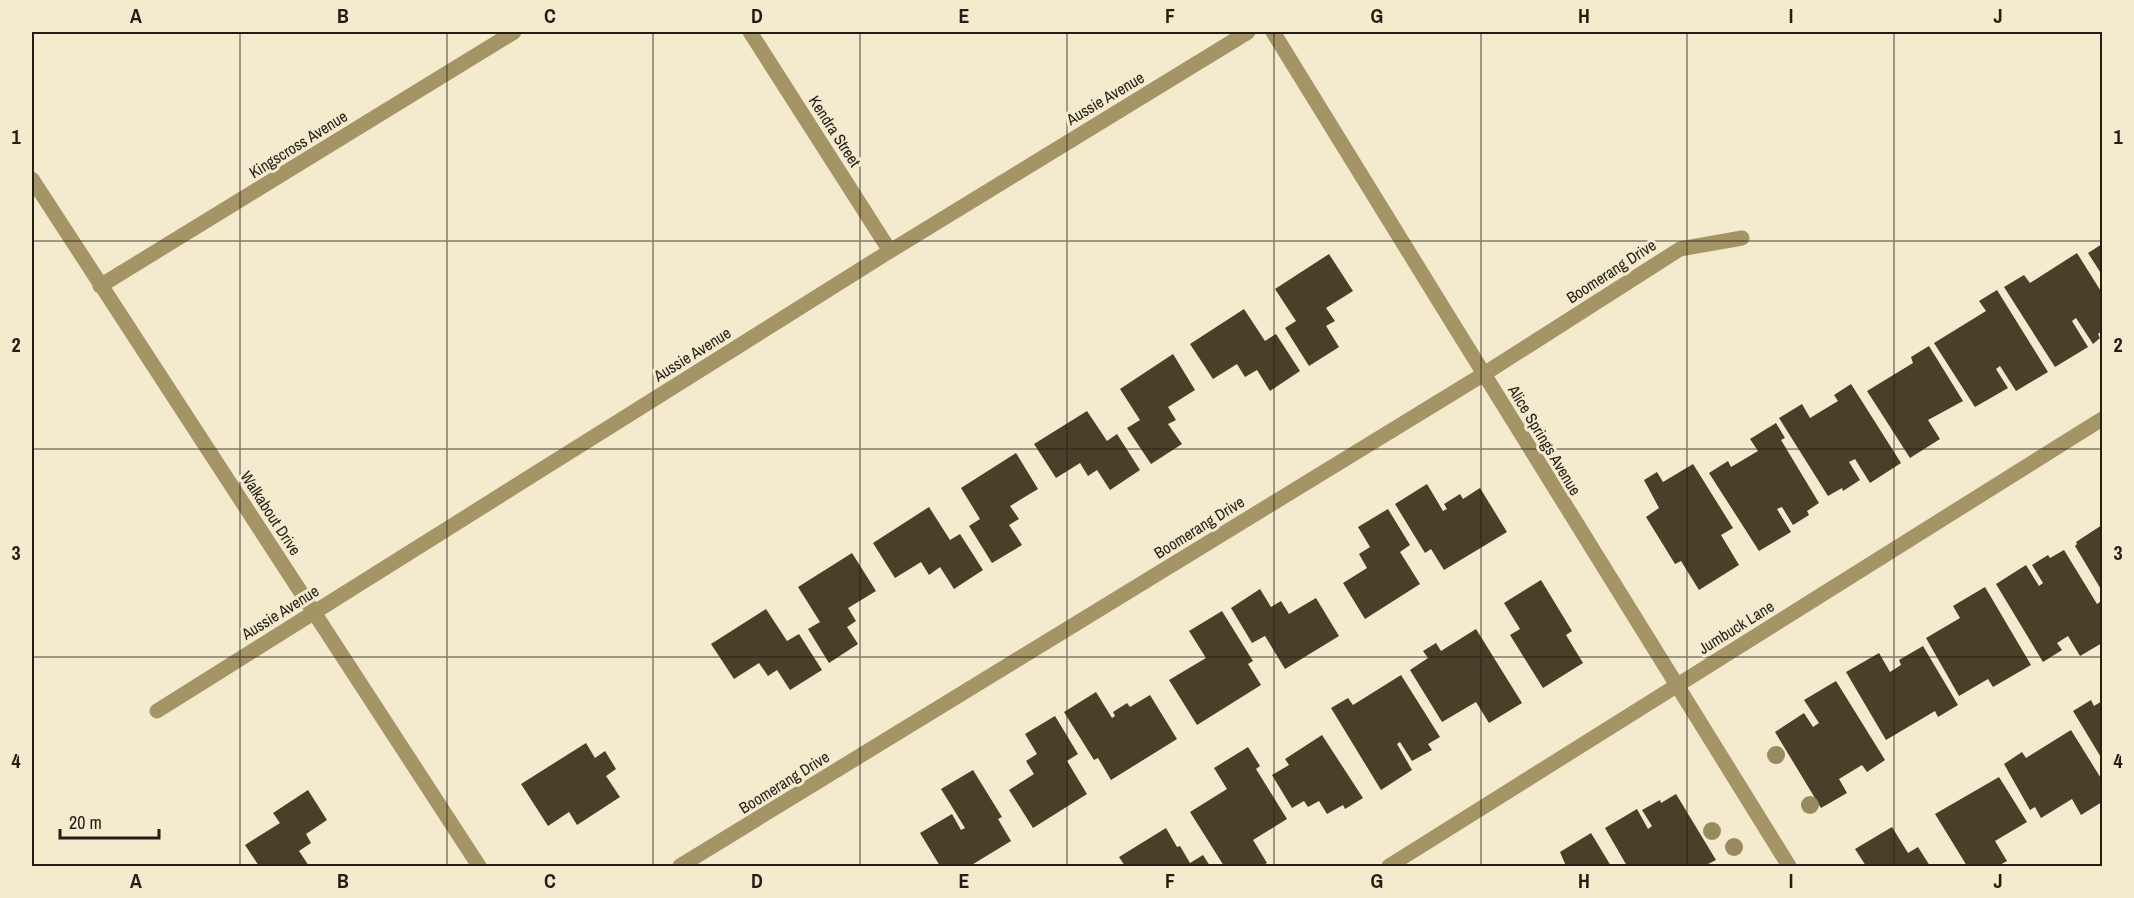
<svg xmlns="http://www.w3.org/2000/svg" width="2134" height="898" font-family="'Archivo Narrow',sans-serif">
	<rect width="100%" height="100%" fill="#f4eace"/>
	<g fill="#484029">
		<polygon points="2102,244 2102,275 2088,253"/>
		<polygon points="2077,253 2102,293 2102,331 2098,334 2100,338 2093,344 2076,318 2072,321 2088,347 2055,367 2004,287 2024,275 2030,283"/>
		<polygon points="1329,254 1353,291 1326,308 1335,321 1326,326 1339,347 1309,366 1285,328 1296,321 1275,289"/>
		<polygon points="1997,290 2048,372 2016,391 2000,366 1996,369 2008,388 1975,407 1934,343 1986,311 1979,301"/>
		<polygon points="1244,309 1265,341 1276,334 1300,371 1270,391 1257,370 1245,377 1237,364 1213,379 1190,344"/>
		<polygon points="1929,346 1963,401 1928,420 1940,439 1910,458 1867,391 1913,363 1911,357"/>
		<polygon points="1173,354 1195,390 1168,407 1176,420 1168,424 1182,444 1151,464 1127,428 1140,420 1120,389"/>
		<polygon points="1851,384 1901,463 1870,483 1855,459 1849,462 1860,480 1843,491 1842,488 1828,496 1779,418 1802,404 1810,418 1838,401 1834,395"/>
		<polygon points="1087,411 1107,441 1117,434 1140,470 1110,490 1097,470 1088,476 1080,463 1056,478 1034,444"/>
		<polygon points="1776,423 1785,438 1781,440 1819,503 1807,511 1809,515 1793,525 1782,507 1777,509 1791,532 1759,551 1709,473 1728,461 1731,467 1758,451 1750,439"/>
		<polygon points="1016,453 1038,489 1010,506 1019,519 1009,525 1022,545 992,563 969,526 980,519 961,488"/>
		<polygon points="1693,464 1733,528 1721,535 1739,565 1699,590 1681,561 1675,564 1646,517 1659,508 1644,480 1657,472 1663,482"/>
		<polygon points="1427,484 1443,511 1447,509 1444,504 1460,494 1463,499 1480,488 1507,532 1444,570 1431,549 1425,553 1395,504"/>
		<polygon points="929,507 950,540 960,534 983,570 954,589 940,567 929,575 921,562 895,578 873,543"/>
		<polygon points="1388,509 1410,545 1400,552 1420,584 1365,619 1343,583 1367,568 1359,554 1370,547 1358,527"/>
		<polygon points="2102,525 2102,591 2075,546 2077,544 2076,542"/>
		<polygon points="2064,550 2097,604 2100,602 2102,606 2102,643 2080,656 2068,636 2057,643 2062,650 2043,662 1996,584 2026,565 2039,586 2043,583 2032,565 2048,555 2050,558"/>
		<polygon points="852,553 876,591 848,608 856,621 847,627 858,644 829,663 808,629 820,622 798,587"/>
		<polygon points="1541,580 1572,631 1566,635 1583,663 1543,688 1510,635 1520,629 1504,603"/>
		<polygon points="1985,587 2031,665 1993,687 1988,679 1959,696 1926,638 1960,618 1953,606"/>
		<polygon points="1260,589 1271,607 1281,601 1289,614 1316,598 1339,636 1285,669 1265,636 1252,643 1231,608"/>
		<polygon points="766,609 787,641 799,634 822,670 790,690 777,670 768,676 759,663 734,679 711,644"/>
		<polygon points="1222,611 1253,661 1248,664 1261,685 1197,725 1169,680 1206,658 1189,631"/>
		<polygon points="1476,629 1522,703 1489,723 1476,702 1442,722 1410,670 1428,658 1423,651 1436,643 1441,651"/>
		<polygon points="1923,646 1958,705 1938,717 1935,711 1886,740 1846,672 1879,653 1890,672 1901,665 1899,660"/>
		<polygon points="1401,675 1440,737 1428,744 1432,750 1412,761 1400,742 1397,744 1412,770 1381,790 1331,708 1348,698 1353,705"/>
		<polygon points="1836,681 1885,760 1867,772 1862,765 1839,779 1847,793 1821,808 1775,732 1804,713 1813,727 1819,723 1804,700"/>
		<polygon points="1096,692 1112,718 1115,716 1113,712 1127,703 1130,707 1150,695 1177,739 1111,780 1098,758 1094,760 1064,712"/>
		<polygon points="2091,700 2094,706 2102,701 2102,759 2073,711"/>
		<polygon points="1055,716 1078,754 1067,761 1087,794 1033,828 1009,790 1034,774 1026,761 1037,754 1025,734"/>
		<polygon points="2071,730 2102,780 2102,802 2081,815 2072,799 2041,818 2035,807 2030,810 2004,764 2022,752 2026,758"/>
		<polygon points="1322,735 1363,798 1345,809 1343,805 1327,814 1319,801 1308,807 1304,801 1292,808 1272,775 1289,765 1285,759"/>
		<polygon points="586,743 595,758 605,751 616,769 606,776 620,797 577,825 569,812 548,826 521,784"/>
		<polygon points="1248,747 1260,766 1256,769 1287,819 1253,840 1267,863 1261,866 1224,866 1190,812 1227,789 1214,768"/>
		<polygon points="973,770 1002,817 998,819 1011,841 970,866 940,866 920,833 952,814 961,830 965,828 941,789"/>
		<polygon points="1999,777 2027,822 1995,841 2007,861 1998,866 1967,866 1935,814"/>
		<polygon points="308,790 327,820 306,834 311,843 299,851 309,866 259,866 245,845 280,823 273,813"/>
		<polygon points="1676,794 1716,860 1704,866 1627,866 1605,828 1637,809 1648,829 1652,826 1642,810 1660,800 1661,803"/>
		<polygon points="1892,827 1908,853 1918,847 1930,866 1866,866 1855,849"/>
		<polygon points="1166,828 1177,847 1180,846 1190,863 1203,855 1210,866 1125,866 1119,857"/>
		<polygon points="1591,833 1611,866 1566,866 1560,852"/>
	</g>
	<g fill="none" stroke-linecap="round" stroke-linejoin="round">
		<g stroke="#a59566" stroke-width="15">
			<polyline points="750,32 890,251"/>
			<path d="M1273,32C1445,310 1615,589 1789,866"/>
			<polyline points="32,179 479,866"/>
			<polyline points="100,286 514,32"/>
			<polyline points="157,711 890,251 1248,32"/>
			<polyline points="680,866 1484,374 1680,249 1742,238"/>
			<polyline points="1389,866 2102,419"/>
		</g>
	</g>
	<g fill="#978a5f">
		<circle cx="1776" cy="755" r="9"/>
		<circle cx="1810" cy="805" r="9"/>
		<circle cx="1712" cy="831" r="9"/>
		<circle cx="1734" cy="847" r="9"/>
	</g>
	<path fill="none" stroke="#221e14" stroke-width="1.5" stroke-opacity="0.55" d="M240,32V866M447,32V866M653,32V866M860,32V866M1067,32V866M1274,32V866M1481,32V866M1687,32V866M1894,32V866M32,241H2102M32,449H2102M32,657H2102"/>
	<g text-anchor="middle" stroke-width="6" stroke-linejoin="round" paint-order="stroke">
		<g font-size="16" fill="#221e14" stroke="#f4eace">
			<text transform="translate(1105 98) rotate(-31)" y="6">Aussie Avenue</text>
			<text transform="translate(835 131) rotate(57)" y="6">Kendra Street</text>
			<text transform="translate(298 144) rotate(-32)" y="6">Kingscross Avenue</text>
			<text transform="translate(1611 271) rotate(-33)" y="6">Boomerang Drive</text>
			<text transform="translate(692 354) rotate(-32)" y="6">Aussie Avenue</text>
			<text transform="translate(1545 440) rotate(59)" y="6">Alice Springs Avenue</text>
			<text transform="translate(271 513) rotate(57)" y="6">Walkabout Drive</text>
			<text transform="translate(1199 527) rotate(-32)" y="6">Boomerang Drive</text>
			<text transform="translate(280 612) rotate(-32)" y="6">Aussie Avenue</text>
			<text transform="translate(1736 627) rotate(-32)" y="6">Jumbuck Lane</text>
			<text transform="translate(784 782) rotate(-32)" y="6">Boomerang Drive</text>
		</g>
	</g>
	<rect width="2134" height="898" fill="none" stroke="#f4eace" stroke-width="66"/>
	<path d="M60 829v9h99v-9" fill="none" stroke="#221e14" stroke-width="3"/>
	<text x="69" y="829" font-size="18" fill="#221e14" stroke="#f4eace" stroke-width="4.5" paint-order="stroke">20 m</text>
	<rect x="33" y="33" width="2068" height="832" fill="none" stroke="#221e14" stroke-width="2"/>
	<g font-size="20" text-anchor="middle" font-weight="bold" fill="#221e14">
		<text x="136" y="23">A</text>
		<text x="343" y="23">B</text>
		<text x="550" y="23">C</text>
		<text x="757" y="23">D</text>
		<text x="964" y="23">E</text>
		<text x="1170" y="23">F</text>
		<text x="1377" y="23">G</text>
		<text x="1584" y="23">H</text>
		<text x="1791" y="23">I</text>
		<text x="1998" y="23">J</text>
		<text x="16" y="144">1</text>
		<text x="2118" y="144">1</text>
		<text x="16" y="352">2</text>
		<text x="2118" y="352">2</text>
		<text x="16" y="560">3</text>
		<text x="2118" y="560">3</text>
		<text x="16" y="768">4</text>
		<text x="2118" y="768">4</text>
		<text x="136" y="888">A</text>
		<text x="343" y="888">B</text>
		<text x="550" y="888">C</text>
		<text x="757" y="888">D</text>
		<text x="964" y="888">E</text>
		<text x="1170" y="888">F</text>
		<text x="1377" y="888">G</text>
		<text x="1584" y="888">H</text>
		<text x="1791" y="888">I</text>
		<text x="1998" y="888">J</text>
	</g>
</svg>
